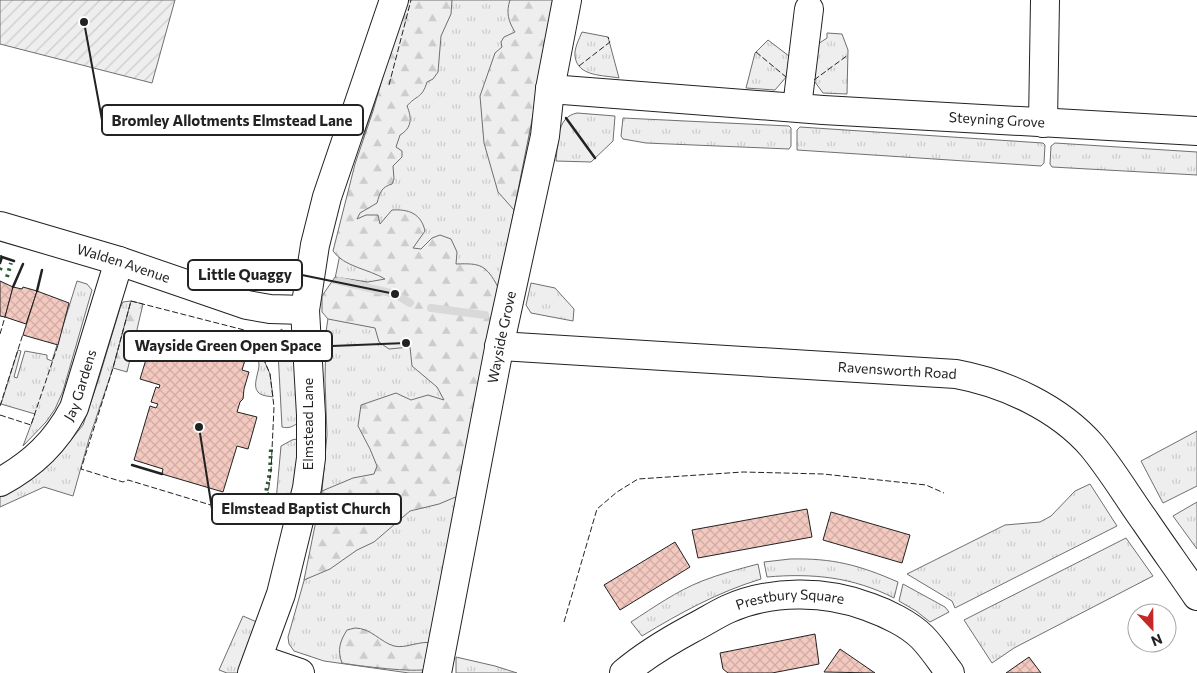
<svg xmlns="http://www.w3.org/2000/svg" width="1197" height="673" font-family="Commissioner,sans-serif">
	<defs>
		<pattern id="grass-tufts" width="24" height="20" patternUnits="userSpaceOnUse" patternTransform="scale(1.25)"><rect width="24" height="20" fill="#eee"/><path d="M3 7l-1-3M5 7V3M7 7l1-3M15 17l-1-3M17 17v-4M19 17l1-3" fill="none" stroke="#ccc"/></pattern>
		<pattern id="forest-firs" width="22" height="20" patternUnits="userSpaceOnUse" patternTransform="scale(1.25)"><rect width="22" height="20" fill="#eee"/><path d="M5 1l3.5 6h-7zM16 11l3.5 6h-7z" fill="#ccc"/></pattern>
		<pattern id="garden-furrows" width="10" height="10" patternUnits="userSpaceOnUse" patternTransform="scale(1.25)"><rect width="10" height="10" fill="#eee"/><path d="M-1 1l2-2M0 10L10 0M9 11l2-2" fill="none" stroke="#ccc"/></pattern>
		<pattern id="building-cross-hatch" width="8" height="8" patternUnits="userSpaceOnUse" patternTransform="scale(1.25)"><rect width="8" height="8" fill="#f3c9c0"/><path d="M0 0l8 8M0 8l8-8" fill="none" stroke="#d0aca5"/></pattern>
	</defs>
	<rect width="100%" height="100%" fill="#fff"/>
	<g fill="url(#grass-tufts)" stroke="#6f6f6f">
		<polygon points="411,0 556,0 490,330 449,553 422,673 409,673 324,661 294,651 289,644 288,637 309,563 322,491 327,435 325,380 326,332 331,298 366,128"/>
		<path d="M582,32L608,37L619,78C604,75 577,77 575,56C574,49 579,39 582,32Z"/>
		<polygon points="827,33 842,34 848,50 847,94 823,93 812,78 815,46 827,38"/>
		<polygon points="768,40 789,56 787,76 775,90 746,88 755,53"/>
		<path d="M577,113L615,116L613,141L591,162L556,161C558,143 556,117 577,113Z"/>
		<polygon points="623,118 789,126 791,128 791,146 789,149 646,143 623,139 621,136"/>
		<polygon points="800,127 1043,143 1045,145 1044,163 1041,166 797,150 797,130"/>
		<polygon points="1055,143 1197,152 1197,175 1052,167 1050,164 1051,146"/>
		<polygon points="77,281 87,284 92,290 63,391 55,409 46,422 23,446 35,414 1,404 18,350 21,351 14,377 17,378 25,351 47,355 47,359 52,361"/>
		<polygon points="531,283 555,288 574,309 573,321 531,313 526,305"/>
		<polygon points="131,301 113,368 89,439 73,496 44,487 0,507 0,497 25,482 59,455 83,425 99,378 120,308 123,302"/>
		<path d="M281,329L292,336L295,341L299,422C294,426 289,429 282,427L278,352L281,343Z"/>
		<path d="M255,339L270,374L273,397C268,396 261,396 258,392C252,386 259,372 259,365C259,355 251,349 255,339Z"/>
		<polygon points="1197,431 1197,486 1163,503 1141,461"/>
		<polygon points="301,438 291,505 278,506 276,501 281,446 292,440"/>
		<polygon points="1090,484 1117,526 955,608 952,601 907,574 1005,525 1040,522 1051,516 1075,491"/>
		<polygon points="1197,502 1197,549 1173,516"/>
		<polygon points="1126,538 1153,576 1014,648 992,663 964,620"/>
		<path d="M790,559C833,558 859,565 898,582L894,598C853,577 812,573 767,577L764,562Z"/>
		<path d="M758,564L761,579C718,592 680,613 642,636L631,622C654,607 677,591 702,581C720,574 739,569 758,564Z"/>
		<polygon points="903,584 945,607 949,612 930,622 916,611 899,601"/>
		<polygon points="243,616 259,623 241,673 227,673 219,670"/>
		<polygon points="456,657 495,666 517,673 456,673"/>
	</g>
	<g fill="url(#forest-firs)" stroke="#6f6f6f">
		<path d="M405,0H452L451,14L441,36L438,72L433,79L427,82C422,99 416,95 407,106C412,118 412,128 400,135L396,147L402,151V157L393,166L394,179L392,184C381,187 380,193 377,203L360,213L357,219L366,215H378L380,224L392,210C408,209 421,213 425,231L413,248L421,249L432,238L440,235L451,239L457,252L456,264C481,263 486,265 498,287L458,496L439,504L410,511L374,542L357,550L330,569L304,580L322,491L353,478L374,474L377,466L370,449L358,426L361,405L396,393L411,400L428,395L444,400L437,387L412,366L410,347L389,349L379,342L375,328L328,319L322,312V296L335,277L368,282L385,279C369,269 344,267 333,251L355,164L373,111Z"/>
		<path d="M510,0H556L514,210L498,192L484,143L480,96L495,53L502,47L501,42L504,37L515,32C508,21 506,12 510,0Z"/>
		<polygon points="131,301 143,304 127,372 113,368"/>
		<path d="M355,628C371,628 380,642 394,646C406,649 420,640 433,643L428,669C415,673 359,666 342,663C337,650 340,641 347,630Z"/>
	</g>
	<polygon fill="url(#garden-furrows)" stroke="#6f6f6f" points="0,0 175,0 152,83 0,44"/>
	<g fill="none" stroke-linecap="round" stroke-linejoin="round">
		<g stroke="#d9d9d9" stroke-width="8">
			<polyline points="339,281 395,294 410,303"/>
			<polyline points="431,308 485,315"/>
		</g>
	</g>
	<g fill="url(#building-cross-hatch)" stroke="#222">
		<polygon points="0,281 13,287 5,317 0,316"/>
		<polygon points="13,287 22,289 23,287 37,291 26,324 5,317"/>
		<polygon points="37,291 69,303 58,345 23,335"/>
		<polygon points="166,344 189,351 191,344 245,360 242,370 249,372 244,389 243,399 240,402 237,412 257,417 248,449 237,446 223,492 162,474 163,469 134,460 150,406 156,408 158,404 151,402 156,387 159,388 160,385 140,379 148,353 162,357"/>
		<polygon points="807,509 812,537 698,558 692,530"/>
		<polygon points="831,512 910,535 902,563 823,540"/>
		<polygon points="675,542 690,567 620,610 604,585"/>
		<polygon points="815,634 819,664 772,673 728,673 723,669 720,653"/>
		<polygon points="840,649 875,673 824,672"/>
		<polygon points="1029,657 1041,673 1006,673"/>
	</g>
	<g fill="none" stroke-linecap="round" stroke-linejoin="round">
		<defs>
			<g id="minor">
				<path id="s1" d="M550,89L823,110L1197,131"/>
				<polyline points="797,107 809,9"/>
				<polyline points="1043,123 1045,0"/>
				<path id="s2" d="M0,226L119,261L247,305L270,309L305,310"/>
				<path id="s3" d="M499,346L956,374C1005,383 1059,408 1092,446C1112,470 1127,496 1145,521C1162,546 1180,571 1197,596"/>
				<path id="s4" d="M0,482C33,464 56,442 74,408L119,261"/>
				<polyline points="259,659 300,673"/>
				<polyline points="252,673 281,594 307,488 311,458 311,415 305,310 315,245 327,197 394,0"/>
				<path id="s5" d="M437,673L501,338L545,136L550,89L567,0"/>
				<path id="s6" d="M624,673C644,656 667,642 691,629C703,623 715,615 728,609C771,590 825,590 869,607C886,613 909,624 922,637C932,647 941,661 950,673"/>
			</g>
		</defs>
		<use href="#minor" stroke="#222" stroke-width="30"/>
		<use href="#minor" stroke="#fff" stroke-width="28"/>
		<g stroke="#2f5e38" stroke-width="4" stroke-dasharray="2.5 4" stroke-linecap="butt">
			<polyline points="0,257 2,257"/>
			<polyline points="0,270 1,267"/>
			<polyline points="7,277 11,263"/>
			<polyline points="265,497 270,472 271,447"/>
			<polyline points="214,506 262,523"/>
		</g>
		<g stroke="#222" stroke-width="1" stroke-dasharray="6 2.5" stroke-linecap="butt">
			<polyline points="756,52 786,77"/>
			<polyline points="579,66 610,42 608,37"/>
			<polyline points="814,80 848,55"/>
			<polyline points="389,85 411,0"/>
			<polyline points="0,334 5,317"/>
			<polyline points="0,406 23,334"/>
			<polyline points="0,415 31,425 58,345"/>
			<polyline points="214,506 128,480 123,482 81,469 113,368 131,301 252,332 270,374 274,407 271,471 266,509 262,523"/>
			<polyline points="564,622 597,509 617,492 638,479 743,472 823,474 926,485 944,493"/>
		</g>
		<g stroke="#222" stroke-width="2.5">
			<polyline points="566,118 595,158"/>
			<polyline points="0,263 2,257 14,261"/>
			<polyline points="13,287 23,264"/>
			<polyline points="37,291 42,270"/>
			<polyline points="132,465 162,474"/>
		</g>
	</g>
	<g text-anchor="middle" stroke-width="4" stroke-linejoin="round" paint-order="stroke">
		<g font-size="14" fill="#222" stroke="#fff">
			<text dy="5" stroke="none"><textPath href="#s1" startOffset="448">Steyning Grove</textPath></text>
			<text dy="5" stroke="none"><textPath href="#s2" startOffset="129">Walden Avenue</textPath></text>
			<text dy="5" stroke="none"><textPath href="#s5" startOffset="342">Wayside Grove</textPath></text>
			<text dy="5" stroke="none"><textPath href="#s3" startOffset="399">Ravensworth Road</textPath></text>
			<text dy="5" stroke="none"><textPath href="#s4" startOffset="130">Jay Gardens</textPath></text>
			<text transform="translate(308 424) rotate(-90)" y="5">Elmstead Lane</text>
			<text dy="5" stroke="none"><textPath href="#s6" startOffset="186">Prestbury Square</textPath></text>
		</g>
	</g>
	<path fill="none" stroke="#222" stroke-width="2" d="M84 22L102 120M395 294L302 275M406 343L332 346M199 427L212 509"/>
	<g fill="#222" stroke="#fff" stroke-width="2">
		<circle cx="84" cy="22" r="5"/>
		<circle cx="395" cy="294" r="5"/>
		<circle cx="406" cy="343" r="5"/>
		<circle cx="199" cy="427" r="5"/>
	</g>
	<g fill="#fff" stroke="#222" stroke-width="2">
		<rect x="102" y="105" width="261" height="30" rx="5"/>
		<rect x="188" y="260" width="114" height="30" rx="5"/>
		<rect x="124" y="331" width="208" height="30" rx="5"/>
		<rect x="212" y="494" width="189" height="30" rx="5"/>
	</g>
	<g font-size="15" text-anchor="middle" font-weight="bold" fill="#222">
		<text x="232" y="126">Bromley Allotments Elmstead Lane</text>
		<text x="245" y="280">Little Quaggy</text>
		<text x="228" y="351">Wayside Green Open Space</text>
		<text x="306" y="514">Elmstead Baptist Church</text>
	</g>
	<g transform="translate(1152 628) rotate(158)"><circle r="24" fill="#ffffff" stroke="#a7a7a7"/>
	<path d="M0-4L9 19L0 12L-9 19Z" fill="#c62828"/>
	<text y="-8" font-size="14" font-weight="bold" text-anchor="middle" fill="#222222">N</text>
	</g>
</svg>
